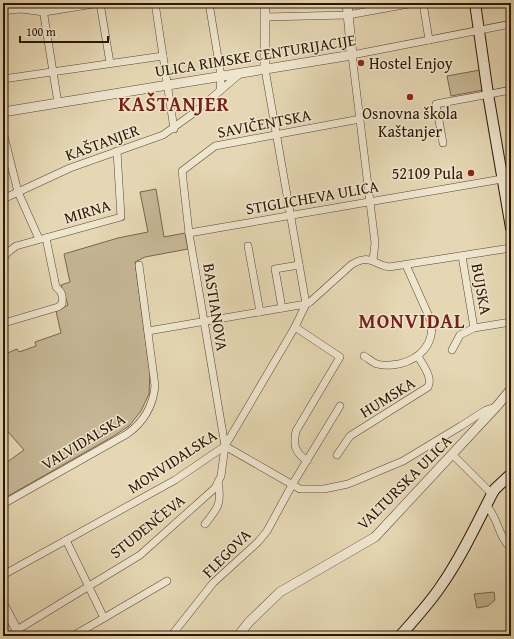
<svg xmlns="http://www.w3.org/2000/svg" width="514" height="639" font-family="'Gentium Book Plus',serif">
	<rect width="100%" height="100%" fill="#e5d7b3"/>
	<filter id="stains"><feTurbulence type="fractalNoise" baseFrequency=".005" numOctaves="4"/><feColorMatrix values="0 0 0 0 .2 0 0 0 0 .09 0 0 0 0 .02 0 0 0 .5 -.17"/></filter>
	<radialGradient id="worn" r=".72"><stop offset=".6" stop-color="#630" stop-opacity="0"/><stop offset="1" stop-color="#630" stop-opacity=".3"/></radialGradient>
	<g fill="#c6b695" stroke="#79664a">
		<polygon points="480,70 483,90 451,96 447,76"/>
		<polygon points="156,189 164,237 185,233 188,249 145,257 135,262 150,373 149,394 141,411 129,426 112,437 3,499 3,465 24,450 3,426 3,355 17,349 19,352 36,346 35,342 61,333 56,311 68,305 61,285 70,282 64,254 118,238 148,232 140,192"/>
		<polygon points="494,592 495,600 488,606 477,608 474,594"/>
	</g>
	<g fill="none" stroke-linecap="round" stroke-linejoin="round">
		<defs>
			<g id="minor">
				<polyline points="42,3 58,103"/>
				<polyline points="100,3 110,63"/>
				<polyline points="155,3 174,129"/>
				<polyline points="209,3 221,76 220,91"/>
				<polyline points="423,3 429,40"/>
				<polyline points="3,13 9,10 21,9 44,12 100,3"/>
				<polyline points="265,17 348,15 414,3"/>
				<polyline points="3,79 163,56"/>
				<polyline points="3,132 18,192 39,239"/>
				<polyline points="443,143 436,104 511,90"/>
				<polyline points="3,199 70,168 163,135 195,112 241,73"/>
				<polyline points="189,233 502,179"/>
				<polyline points="248,246 260,312"/>
				<polyline points="462,256 474,328"/>
				<polyline points="3,260 7,253 16,246 121,217 117,151"/>
				<polyline points="373,260 375,243 352,55 511,24"/>
				<polyline points="282,308 275,269 299,265"/>
				<path d="M4,323L58,307L62,304C63,296 62,292 56,287L46,238"/>
				<path d="M295,327L340,357L296,431C293,446 295,452 307,461"/>
				<polyline points="148,331 306,304 265,69"/>
				<polyline points="452,350 460,335 474,328 511,322"/>
				<path d="M364,356C368,358 373,363 377,364C384,366 393,365 399,364C420,359 435,344 431,321L406,265"/>
				<polyline points="225,446 300,489 324,489 348,484 403,461 461,426 486,410 496,407"/>
				<polyline points="452,454 492,494"/>
				<path d="M337,455L350,436L428,387C433,377 423,366 418,356"/>
				<path d="M3,504L127,434C144,422 153,406 155,386L139,265"/>
				<path d="M486,505C498,517 498,537 511,548"/>
				<path d="M205,524C218,508 222,504 218,482"/>
				<polyline points="66,540 104,618 76,634"/>
				<path d="M3,575L175,480L225,446L295,327L306,304L310,302L351,265C370,253 372,264 389,267L511,248"/>
				<polyline points="104,618 167,581"/>
				<polyline points="17,630 140,555 215,488 221,476 225,446 204,321 189,233 182,171 215,146 360,119"/>
				<polyline points="171,636 213,583 258,542 267,531 292,485 340,406"/>
			</g>
			<g id="tertiary">
				<polyline points="265,3 265,69"/>
				<polyline points="3,112 352,55 347,3"/>
				<polyline points="3,604 20,636"/>
				<polyline points="238,636 249,622 280,592 375,537 497,406 511,389"/>
			</g>
			<g id="secondary">
				<polyline points="475,3 488,94 511,228"/>
				<path d="M400,636C414,620 429,604 441,586C461,558 476,525 492,494L495,489L511,474"/>
			</g>
		</defs>
		<use href="#minor" stroke="#5a462d" stroke-width="8"/>
		<use href="#tertiary" stroke="#5a462d" stroke-width="10"/>
		<use href="#secondary" stroke="#2c1600" stroke-width="12"/>
		<use href="#minor" stroke="#eee5ce" stroke-width="7"/>
		<use href="#tertiary" stroke="#eee5ce" stroke-width="9"/>
		<use href="#secondary" stroke="#eee5ce" stroke-width="10"/>
	</g>
	<g fill="#8f2418" stroke="#eee5ce" stroke-width="1.5">
		<circle cx="361" cy="63" r="4"/>
		<circle cx="410" cy="97" r="4"/>
		<circle cx="471" cy="173" r="4"/>
	</g>
	<g text-anchor="middle" stroke-width="3" stroke-linejoin="round" paint-order="stroke">
		<g font-size="16" fill="#2c1600" stroke="#eee5ce">
			<text transform="translate(255 55) rotate(-9)" y="6">ULICA RIMSKE CENTURIJACIJE</text>
			<text transform="translate(264 123) rotate(-11)" y="6">SAVIČENTSKA</text>
			<text transform="translate(102 142) rotate(-20)" y="6">KAŠTANJER</text>
			<text transform="translate(312 197) rotate(-10)" y="6">STIGLICHEVA ULICA</text>
			<text transform="translate(87 211) rotate(-17)" y="6">MIRNA</text>
			<text transform="translate(482 289) rotate(80)" y="6">BUJSKA</text>
			<text transform="translate(216 307) rotate(81)" y="6">BASTIANOVA</text>
			<text transform="translate(387 397) rotate(-32)" y="6">HUMSKA</text>
			<text transform="translate(83 441) rotate(-31)" y="6">VALVIDALSKA</text>
			<text transform="translate(172 461) rotate(-33)" y="6">MONVIDALSKA</text>
			<text transform="translate(404 482) rotate(-45)" y="6">VALTURSKA ULICA</text>
			<text transform="translate(147 526) rotate(-39)" y="6">STUDENČEVA</text>
			<text transform="translate(226 553) rotate(-45)" y="6">FLEGOVA</text>
		</g>
		<g font-size="16" fill="#2c1600" stroke="#eee5ce" text-anchor="start">
			<text x="369" y="69">Hostel Enjoy</text>
			<text x="410" y="119" text-anchor="middle">Osnovna škola<tspan x="410" dy="18">Kaštanjer</tspan></text>
			<text x="463" y="179" text-anchor="end">52109 Pula</text>
		</g>
		<g font-size="20" font-weight="bold" letter-spacing="1" fill="#7a1f14" stroke="#eee5ce">
			<text x="174" y="111">KAŠTANJER</text>
			<text x="412" y="328">MONVIDAL</text>
		</g>
	</g>
	<rect width="514" height="639" fill="none" stroke="#e5d7b3" stroke-width="16"/>
	<rect x="4" y="4" width="506" height="631" fill="none" stroke="#2c1600" stroke-width="2"/>
	<rect x="8" y="8" width="498" height="623" fill="none" stroke="#2c1600"/>
	<path d="M20 36v6h88v-6" fill="none" stroke="#2c1600" stroke-width="2"/>
	<text x="26" y="36" font-size="12" fill="#2c1600" stroke="#eee5ce" stroke-width="3" paint-order="stroke">100 m</text>
	<rect width="100%" height="100%" filter="url(#stains)"/>
	<rect width="100%" height="100%" fill="url(#worn)"/>
</svg>
